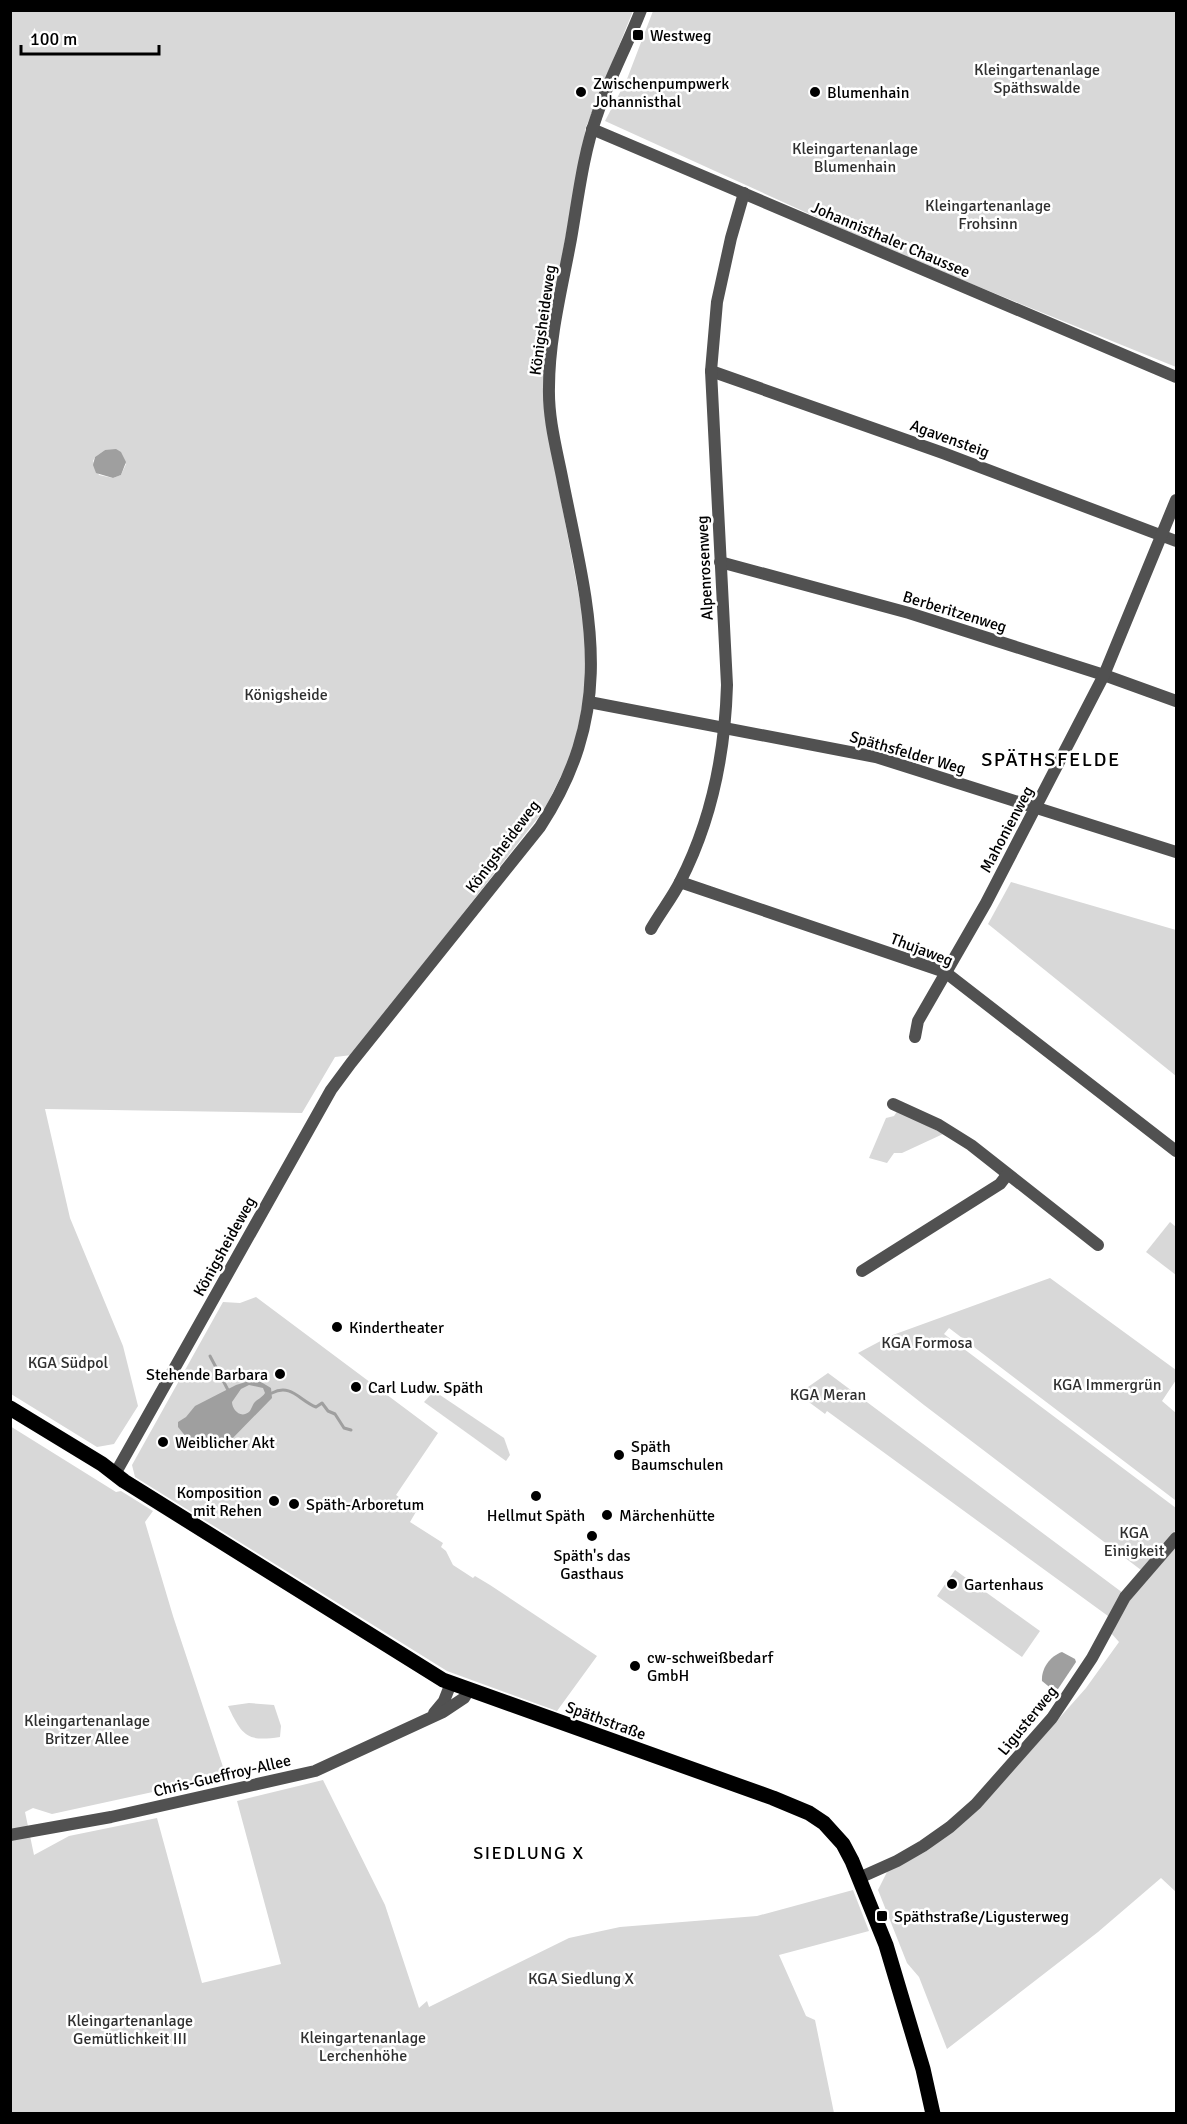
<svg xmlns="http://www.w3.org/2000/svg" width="1187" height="2124" font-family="Signika,sans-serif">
	<rect width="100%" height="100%" fill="#fff"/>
	<g fill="#d8d8d8" fill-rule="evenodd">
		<path d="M10,11H633L586,127L551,315L546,421L585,628V692L575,742L569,760L544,810L352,1055L335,1057L302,1113L45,1109L70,1218L123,1346L138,1406L114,1444L97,1447L11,1394ZM105,450L126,464L121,475L113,478L99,475L93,461L95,457Z"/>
		<polygon points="653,11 1176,11 1176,367 893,252 605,121 627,79"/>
		<polygon points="1011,882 1176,930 1176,1076 988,924"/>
		<polygon points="898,1110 943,1134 902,1153 894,1153 887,1163 869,1158 886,1118 894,1116"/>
		<polygon points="1170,1222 1176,1227 1176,1275 1146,1252"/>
		<polygon points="1050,1278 1176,1370 1176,1380 1162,1401 1176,1413 1175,1500 949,1328 944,1334 1176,1508 1176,1530 1141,1570 924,1405 858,1353 890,1336"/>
		<polygon points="256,1297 438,1433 396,1495 417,1510 410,1522 443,1543 441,1547 446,1551 453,1565 473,1578 475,1576 490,1585 597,1656 557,1711 447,1671 135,1477 132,1465 223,1302 240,1303"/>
		<polygon points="828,1373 1123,1593 1108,1616 827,1411 825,1414 798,1394"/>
		<polygon points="434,1391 504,1438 510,1455 506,1461 424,1402"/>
		<polygon points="10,1426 116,1492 121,1491 153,1511 145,1522 173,1616 226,1776 52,1814 33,1808 25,1812 34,1855 69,1836 157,1818 202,1983 281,1964 237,1801 323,1780 385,1905 419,2008 427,2001 429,2007 569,1938 620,1927 757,1916 853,1890 869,1931 779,1955 806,2016 815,2020 834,2113 11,2113"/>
		<polygon points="1176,1547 1176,1892 1161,1878 1098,1932 947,2049 919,1977 907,1963 878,1890 887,1872 978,1810 1086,1688 1119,1642 1111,1633 1132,1596"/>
		<polygon points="955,1570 1040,1631 1022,1657 937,1596"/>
		<path d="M249,1703L274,1705L281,1726L280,1737C247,1742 242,1736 228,1706Z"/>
	</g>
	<g fill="#9f9f9f" fill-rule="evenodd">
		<polygon points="116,449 121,452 126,462 121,475 113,478 96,473 93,465 95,457 105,450"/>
		<path d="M249,1381L261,1382L271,1388L272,1398L228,1443L202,1446L191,1443L178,1427V1422L186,1417L195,1406L236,1385ZM249,1385L263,1388L265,1393C262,1398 257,1399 254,1403C252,1406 251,1410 249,1412C240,1419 232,1409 232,1402L241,1389Z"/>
		<path d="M1062,1652L1075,1659L1076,1662L1058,1689L1053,1690L1042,1681C1041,1669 1050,1656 1062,1652Z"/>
	</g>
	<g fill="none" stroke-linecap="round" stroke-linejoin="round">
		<g stroke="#9f9f9f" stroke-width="3">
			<polyline points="210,1356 228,1390"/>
			<path d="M272,1393C291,1383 300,1401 316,1407L322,1403L328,1411L335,1414L344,1428L351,1430"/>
		</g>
		<g stroke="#515151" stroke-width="12">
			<polyline points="592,129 1176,377"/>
			<polyline points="711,371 943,453 1176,541"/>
			<polyline points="720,562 909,613 1104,675 1176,701"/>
			<polyline points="589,702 876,757 1176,852"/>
			<polyline points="680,882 945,972 1176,1151"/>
			<path d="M651,929C660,913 672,898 680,882C712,820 725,753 727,685L711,371L717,302L731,238L744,193"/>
			<polyline points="915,1037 918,1021 986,903 1104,675 1176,500"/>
			<polyline points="893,1104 939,1125 971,1145 1098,1245"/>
			<polyline points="862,1271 1000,1184 1007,1175"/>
			<path d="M115,1474L331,1090L351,1063L540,827C619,706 589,612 563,482C557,451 548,419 549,387C549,338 562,288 571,239C578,199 583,154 597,115C609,79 627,46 641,10"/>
			<polyline points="434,1713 444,1701 451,1683"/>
			<polyline points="10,1835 111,1817 315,1771 443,1712 464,1698 469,1690"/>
			<polyline points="859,1878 897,1861 923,1846 950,1827 976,1804 1052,1718 1092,1658 1125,1597 1176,1538"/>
		</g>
		<polyline stroke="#000" stroke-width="15" points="10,1408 102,1464 124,1481 443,1680 773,1798 809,1813 824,1823 843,1844 852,1861 886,1945 923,2069 933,2114"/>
	</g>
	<g fill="#000" stroke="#fff" stroke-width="2">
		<rect x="632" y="29" width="12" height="12" rx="3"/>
		<circle cx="581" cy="92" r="6"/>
		<circle cx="815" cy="92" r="6"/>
		<circle cx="337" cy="1327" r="6"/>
		<circle cx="280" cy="1374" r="6"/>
		<circle cx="356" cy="1387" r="6"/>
		<circle cx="163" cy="1442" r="6"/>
		<circle cx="619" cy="1455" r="6"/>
		<circle cx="536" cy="1496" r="6"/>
		<circle cx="274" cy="1501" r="6"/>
		<circle cx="294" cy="1504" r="6"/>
		<circle cx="607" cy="1515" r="6"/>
		<circle cx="592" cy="1536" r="6"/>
		<circle cx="952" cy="1584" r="6"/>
		<circle cx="635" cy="1666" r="6"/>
		<rect x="876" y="1910" width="12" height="12" rx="3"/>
	</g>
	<g text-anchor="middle" stroke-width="5" stroke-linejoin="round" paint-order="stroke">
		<g font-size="16" fill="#000" stroke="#fff" text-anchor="start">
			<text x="650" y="41">Westweg</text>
			<text x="593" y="89">Zwischenpumpwerk<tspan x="593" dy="18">Johannisthal</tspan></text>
			<text x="827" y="98">Blumenhain</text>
			<text x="349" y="1333">Kindertheater</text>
			<text x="268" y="1380" text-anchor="end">Stehende Barbara</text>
			<text x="368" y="1393">Carl Ludw. Späth</text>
			<text x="175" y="1448">Weiblicher Akt</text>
			<text x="631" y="1452">Späth<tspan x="631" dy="18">Baumschulen</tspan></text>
			<text x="262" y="1498" text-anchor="end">Komposition<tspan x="262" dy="18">mit Rehen</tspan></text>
			<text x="306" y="1510">Späth-Arboretum</text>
			<text x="536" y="1521" text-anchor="middle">Hellmut Späth</text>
			<text x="619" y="1521">Märchenhütte</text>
			<text x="592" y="1561" text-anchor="middle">Späth's das<tspan x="592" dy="18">Gasthaus</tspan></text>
			<text x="964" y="1590">Gartenhaus</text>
			<text x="647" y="1663">cw-schweißbedarf<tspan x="647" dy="18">GmbH</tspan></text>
			<text x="894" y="1922">Späthstraße/Ligusterweg</text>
		</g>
		<g font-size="16" fill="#2f2f2f" stroke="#fff">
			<text x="1037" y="75">Kleingartenanlage<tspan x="1037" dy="18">Späthswalde</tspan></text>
			<text x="855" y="154">Kleingartenanlage<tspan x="855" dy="18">Blumenhain</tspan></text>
			<text x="988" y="211">Kleingartenanlage<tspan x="988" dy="18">Frohsinn</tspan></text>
			<text x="286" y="700">Königsheide</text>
			<text x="927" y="1348">KGA Formosa</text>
			<text x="68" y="1368">KGA Südpol</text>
			<text x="1107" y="1390">KGA Immergrün</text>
			<text x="828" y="1400">KGA Meran</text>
			<text x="1134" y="1538">KGA<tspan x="1134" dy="18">Einigkeit</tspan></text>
			<text x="87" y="1726">Kleingartenanlage<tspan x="87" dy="18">Britzer Allee</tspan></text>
			<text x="581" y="1984">KGA Siedlung X</text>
			<text x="130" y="2026">Kleingartenanlage<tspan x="130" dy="18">Gemütlichkeit III</tspan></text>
			<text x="363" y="2043">Kleingartenanlage<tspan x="363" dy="18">Lerchenhöhe</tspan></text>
		</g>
		<g font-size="16" fill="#000" stroke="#fff">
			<text transform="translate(891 239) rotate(23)" y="6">Johannisthaler Chaussee</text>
			<text transform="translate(542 320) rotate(-82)" y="6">Königsheideweg</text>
			<text transform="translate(950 438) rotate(20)" y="6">Agavensteig</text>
			<text transform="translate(704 568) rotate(-93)" y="6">Alpenrosenweg</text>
			<text transform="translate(955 611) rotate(17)" y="6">Berberitzenweg</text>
			<text transform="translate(908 752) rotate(16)" y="6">Späthsfelder Weg</text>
			<text transform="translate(1006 829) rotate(-62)" y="6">Mahonienweg</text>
			<text transform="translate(502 846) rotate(-53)" y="6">Königsheideweg</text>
			<text transform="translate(922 949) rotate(21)" y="6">Thujaweg</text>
			<text transform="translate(224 1246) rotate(-61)" y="6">Königsheideweg</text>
			<text transform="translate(606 1720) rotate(20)" y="6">Späthstraße</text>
			<text transform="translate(1027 1720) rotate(-51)" y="6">Ligusterweg</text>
			<text transform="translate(222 1775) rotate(-13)" y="6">Chris-Gueffroy-Allee</text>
		</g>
		<g font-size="18" letter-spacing="1.5" fill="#000" stroke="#fff">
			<text x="529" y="1859">SIEDLUNG X</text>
		</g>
		<g font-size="20" letter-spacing="1.5" fill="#000" stroke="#fff">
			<text x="1051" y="766">SPÄTHSFELDE</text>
		</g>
	</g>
	<rect width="1187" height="2124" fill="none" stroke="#000000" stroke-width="24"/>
	<path d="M21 45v9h138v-9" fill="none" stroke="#000000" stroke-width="3"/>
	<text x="30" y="45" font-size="18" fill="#000000" stroke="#ffffff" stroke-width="4.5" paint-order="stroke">100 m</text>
</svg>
